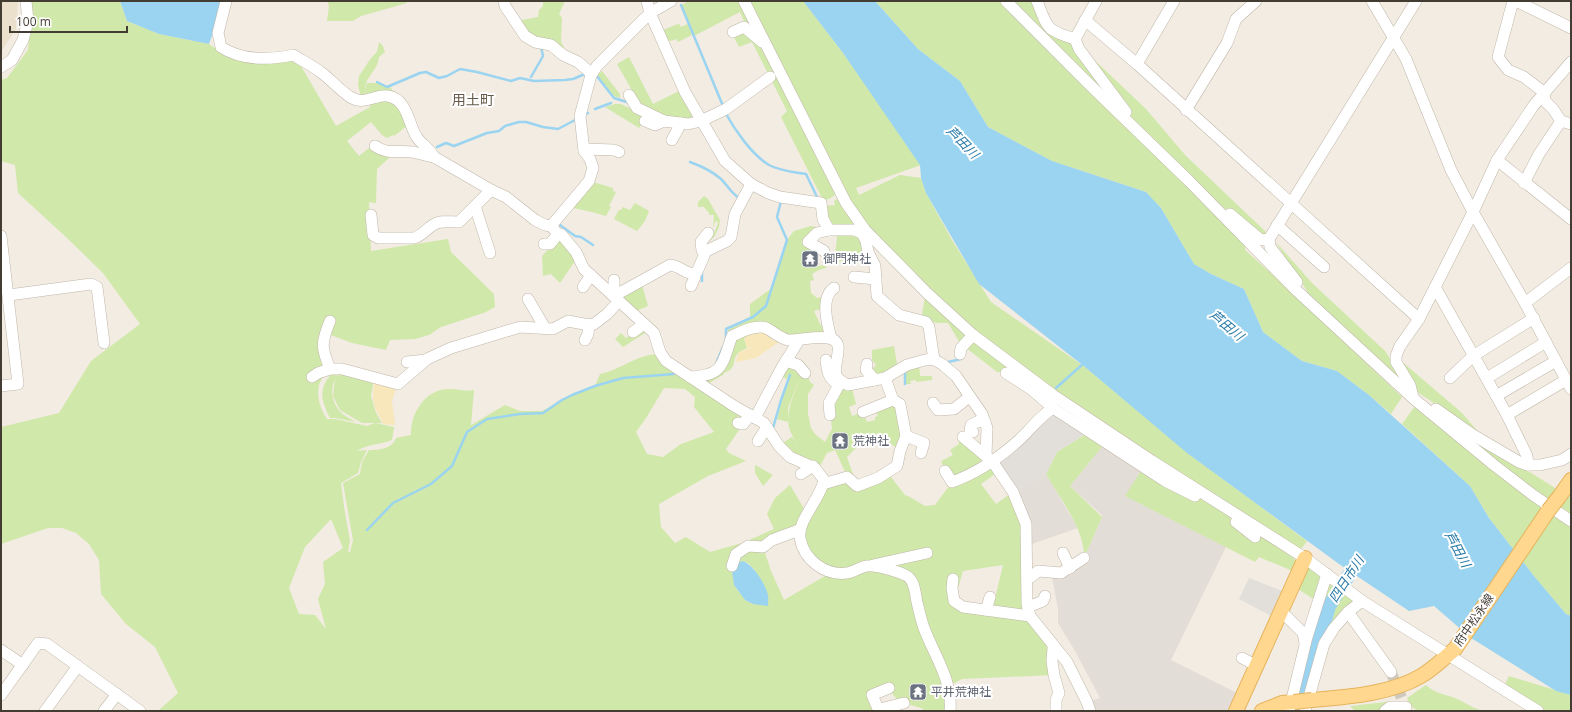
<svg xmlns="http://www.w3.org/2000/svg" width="1572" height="712" font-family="'Open Sans','Noto Sans JP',sans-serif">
	<rect width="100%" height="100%" fill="#f2ece2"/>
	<g fill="#e3ddd7">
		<polygon points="1106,442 1144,466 1126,496 1226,547 1171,660 1239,694 1231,711 1090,711 1087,702 1100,698 1075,651 1058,623 1058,609 1051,572 1084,558 1102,517 1102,515 1070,486"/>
		<polygon points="1046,474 1078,528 1026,546 1013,492"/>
	</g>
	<polygon fill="#ebe0cb" points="1,1 18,1 16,29 1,52"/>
	<g fill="#d0e8a9" fill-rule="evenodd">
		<path d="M29,1H120L127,21L159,34L209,44L213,47L229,55L298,61L336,126L370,107L371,102L394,101L408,125L394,136L393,135L387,138L382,135L371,122L347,141L359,156L374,144L391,154L389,158L377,169L376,203L369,202L371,251L448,239L451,252L494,294L495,307L486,312L441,327L429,335L415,339L390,340L386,350L352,343L328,334L327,321C327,335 329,358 326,371C325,376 320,380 319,385C316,397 321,410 327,419H335L367,426L375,423L394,427L392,440C380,445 367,444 357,451L367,450L361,462L358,473L341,483L344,507L350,541L348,552H350L353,540L343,483L360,474L362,462L369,450C379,450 392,449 396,438L411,435C410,413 426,388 450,389C458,389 466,392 474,390L471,425L505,405L520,411H542L562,400L595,386L600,374C620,370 638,354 659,354L748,417L726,449L729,453L746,461L708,476L659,504L661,527L675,543L686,537L710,552L742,543L774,529L767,514L775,498L790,485L806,512L798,527L795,524L799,530L819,492L847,476L835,450L827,453L819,468L791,453L781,444L792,437L800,449C797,444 794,440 792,435C782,416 794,397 799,379L788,408V422L777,419L782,399L790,376L788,375L787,379L779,376L787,363L808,376L810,382L814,385L808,394V414L811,428L815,434L825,442L832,429L829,403L838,388L851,385L856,404L849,407L852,416L863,412L867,422L875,420V417L878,416L876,412L895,403L901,429L900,451L878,433L864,440L847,457L857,486L887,472L905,495L910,497L925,506L935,505L952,482L992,461L998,472L981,484L996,504L1013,492L1026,524L1027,604L1051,642L1054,675L962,679L949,686L948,711H925L921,708L904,703L898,701L889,689L872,695L879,711H158L178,693L155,647L126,624L101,594L99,560L89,544L76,533L62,528H48L1,544V427L59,413L91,361L140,324L103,273L67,238L18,193L15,165L1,161V80L7,78L28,50L30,29ZM664,388L685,389L695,397L694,407L714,432L681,444L663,457L647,454L636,432L646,418ZM331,519L343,548L323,562L325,584L318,599L326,629L315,615L299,614L289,588L305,547ZM799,530L820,568L830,573L784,600L771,571L763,547ZM743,561L748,563L755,570L753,604L745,600L734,585ZM1003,565L992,611L953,605L963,571Z"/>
		<polygon points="327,1 406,1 407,3 361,16 353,21 327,21 329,6"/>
		<polygon points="543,1 565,1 559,14 562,18 561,42 565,49 566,55 529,36 533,34 530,35 517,21 538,17 539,10 543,6"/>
		<path d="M689,1H701L702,2L704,1H803L843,53L921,165L856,188L859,195L900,175L921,178L926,193L952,240L991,302L1085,367L1189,454L1307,541L1294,559L1298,566L1295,572L1259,557L1255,562L1125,496L1144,466L1106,442L1070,486L1102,517L1084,558C1085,529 1060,499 1046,474L1057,452L1089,432L973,335L900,266L838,193L829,199L823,200L781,117L787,111L752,42L739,47L734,37L748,31L740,12L694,36L681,5Z"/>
		<polygon points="875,1 1001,1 1245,243 1245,250 1284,285 1402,397 1391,414 1369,395 1337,371 1302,361 1263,332 1244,289 1211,274 1194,264 1161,208 1146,192 1052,161 988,127 960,81 918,49"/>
		<polygon points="1011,1 1035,1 1042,20 1072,40 1123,112"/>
		<polygon points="678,24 679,24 681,27 688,24 692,35 678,42 676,39 671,41 668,40 665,41 663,30"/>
		<path d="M379,42L383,46L385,52L379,57C377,75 360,77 367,98L361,97L358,85L359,76L371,58L377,52Z"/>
		<polygon points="1088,54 1146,109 1186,156 1267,233 1267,237 1261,236 1215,201 1134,122 1125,105"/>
		<polygon points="629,57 653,104 679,91 695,119 661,115 642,108 617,64"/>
		<polygon points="598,70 600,73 602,71 620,94 620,98 614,96 596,74"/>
		<polygon points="367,83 377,83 387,87 389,86 398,97 368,98 365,90"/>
		<polygon points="615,104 621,104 648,117 639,128 605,107"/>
		<polygon points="593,182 613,188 613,191 616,192 609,206 611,207 606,216 592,212 573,208"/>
		<path d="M704,196L708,199L720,220L719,227L714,237L706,244L704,242C711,236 717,231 718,221L715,222L713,228L714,215H709V213L704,207H698V202Z"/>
		<polygon points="840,197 857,225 830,226 824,206 835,205 834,201"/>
		<polygon points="635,203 649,211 645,221 637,231 614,219 619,210 621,210 623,207 630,210"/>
		<polygon points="811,226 826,229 815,233 818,251 818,257 808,256 808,257 805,258 806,264 814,265 816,261 818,261 818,266 826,265 826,268 819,270 812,274 814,280 810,281 811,293 817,298 822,297 823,308 814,311 820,324 825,329 824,335 814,337 740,329 719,367 716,367 727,339 728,330 752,318 750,317 750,304 772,288 787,240 794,231"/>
		<polygon points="835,231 860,235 868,254 834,263 837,238"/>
		<polygon points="558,239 565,243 575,261 560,283 551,274 543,276 542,256"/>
		<polygon points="1275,241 1312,283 1385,351 1406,383 1404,386 1310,299 1307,291"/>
		<polygon points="642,285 648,306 634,312 621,296"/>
		<path d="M925,297L969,335L960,343L948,323C937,323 928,324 922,314Z"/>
		<polygon points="643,326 648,331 623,347 615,339 621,333 626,338"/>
		<path d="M747,331L748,336L744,339L747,348C745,349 740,351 738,353C731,361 738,368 724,373L723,375L711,382L707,386L696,379L712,377L733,336Z"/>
		<polygon points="973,338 1051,397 1010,373 997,372 965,347"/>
		<polygon points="894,346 898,370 885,378 869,373 876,365 872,360 872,350"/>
		<polygon points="1400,360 1462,413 1481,435 1416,391"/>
		<polygon points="919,364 920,376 932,376 932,380 916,382 916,380 910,381 911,384 906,384 906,368"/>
		<path d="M335,370L340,371C331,383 329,396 338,409C342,415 351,419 356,422L335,418H330C320,398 318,387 335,370Z"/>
		<polygon points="341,371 374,379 371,396 376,413 382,423 362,423 340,410 333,396 335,379"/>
		<polygon points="1415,406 1571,524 1571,616 1566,614 1534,576 1489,518 1470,486 1402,424"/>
		<polygon points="1440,416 1571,498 1571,517 1514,475"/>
		<polygon points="958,436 983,458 976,467 953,478 948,467 944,467 941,461 953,455 950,450 959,444"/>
		<polygon points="755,465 773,475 763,486 755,473"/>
		<polygon points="1310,562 1362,601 1334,628 1303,711 1289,711 1318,602 1298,589"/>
		<polygon points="1509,676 1571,695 1571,711 1546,711 1505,684"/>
		<path d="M1426,685C1435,694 1446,694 1457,699C1466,703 1474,709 1483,711H1419L1410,706L1407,698Z"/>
		<polygon points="1395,701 1385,706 1380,711 1355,711 1350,706"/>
	</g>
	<g fill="#f8e7bb">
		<polygon points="757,329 774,339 771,341 782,340 756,358 736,362 739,352 753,347 747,348 744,338 748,336 747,331"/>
		<path d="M375,379L397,386L392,401L395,425L383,424C382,419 379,416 377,412C371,400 373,391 375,379Z"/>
	</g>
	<g fill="#e2dfdb">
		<polygon points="1053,408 1090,431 1057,452 1046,474 1013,492 992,461"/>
		<polygon points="1249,578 1285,592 1273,617 1239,599"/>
	</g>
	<g fill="#9bd4f1">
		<polygon points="120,1 222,1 222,7 209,44 159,34 127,21"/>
		<polygon points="803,1 875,1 918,49 960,81 988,127 1052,161 1146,192 1161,208 1194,264 1211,274 1244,289 1263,332 1302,361 1337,371 1369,395 1470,486 1489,518 1534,576 1566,614 1571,616 1571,695 1556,691 1471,638 1434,606 1409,611 1339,564 1187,453 1085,367 979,284 926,193 921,178 920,165 843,53"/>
		<path d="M743,561C753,565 764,582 767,592C769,596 768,602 768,606L753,604L745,600L734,585L732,571L737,563Z"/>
	</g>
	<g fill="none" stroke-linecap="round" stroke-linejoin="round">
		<g stroke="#9bd4f1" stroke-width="2.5">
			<polyline points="681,5 723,106"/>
			<polyline points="596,75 614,98 630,103"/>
			<polyline points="531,77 543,56 541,47"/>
			<polyline points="377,82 387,87 420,73 426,72 439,78 447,76 460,69 477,72 511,81 520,78 534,81 565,80 573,79 585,74"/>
			<polyline points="595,109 611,103"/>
			<path d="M725,112C734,129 752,155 769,165C780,171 794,172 806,174L818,199"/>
			<polyline points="583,116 588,113"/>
			<polyline points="437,147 446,143 454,146 487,133 499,131 505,126 519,122 526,122 543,127 558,129 577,119"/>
			<path d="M690,162C701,166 713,172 721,179C728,186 731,193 739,198"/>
			<polyline points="557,225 560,225 575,236 581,237 593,245"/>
			<polyline points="702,271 702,281"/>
			<polyline points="726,339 726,329 753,317 766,306 787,240 777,217 781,201"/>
			<polyline points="717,361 723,347"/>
			<polyline points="948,362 961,359"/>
			<polyline points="905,384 905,369"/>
			<polyline points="1056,388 1084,363"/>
			<polyline points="773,428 781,400 790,375"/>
			<polyline points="367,530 393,503 431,484 452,466 467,432 487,419 520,414 543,413 562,400 572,395 595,386 623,378 674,374"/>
		</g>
		<polyline stroke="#9bd4f1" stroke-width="14" points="1299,711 1329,606 1361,556"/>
		<polyline stroke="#cfc9bf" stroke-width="11" stroke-dasharray="11 5.5" stroke-linecap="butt" points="1391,672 1402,699"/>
		<defs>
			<g id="minor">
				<path d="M226,1L218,33L221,47C242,61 269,60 293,55C303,61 313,66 322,73C331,80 340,90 350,97C365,106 375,94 388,96C409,100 408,126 418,139C424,146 430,149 434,157L491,190L506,197L535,220L545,225L551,226L558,234H561L576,252L584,269L654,333L660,352L666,361L734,406L764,423L779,446L790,457L815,468L824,480C821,498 797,521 800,538C804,560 825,576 847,573C854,572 860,567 867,566C876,565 897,571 905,575C915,579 915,593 917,602C919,610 921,620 924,628C934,655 953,681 950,711"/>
				<polyline points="504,1 505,6 525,36 535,42 551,45 563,55 578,62 592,74"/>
				<polyline points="647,1 650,13 685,92 725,161 751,184 768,193 780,197 821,203 823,219 829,230 854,230 862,233"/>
				<polyline points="744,1 846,203 865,230 927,293 973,335 1053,395 1152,461 1305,558 1362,601 1538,711"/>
				<polyline points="1006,1 1092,87 1189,181 1295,289 1414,399 1494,465 1533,495 1571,521"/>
				<path d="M1037,1C1048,29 1046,30 1075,39"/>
				<polyline points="1096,1 1075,39 1079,49 1126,112"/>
				<polyline points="1372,1 1406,59 1451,170 1473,212 1525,303 1571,389"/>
				<polyline points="1513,1 1498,57 1508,70 1524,77 1545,93 1544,100 1553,109 1561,121 1571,124"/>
				<polyline points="1516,1 1571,28"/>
				<polyline points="1085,20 1137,64 1419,319"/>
				<polyline points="733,32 744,27 762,42"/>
				<polyline points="1137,64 1174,1"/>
				<polyline points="1,67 12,60 23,40 28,21 26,1"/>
				<polyline points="629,95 637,108 664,121"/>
				<polyline points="1186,110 1227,43 1236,19 1256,1"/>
				<polyline points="645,121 655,125 664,121 688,124 701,121 726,109 770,77"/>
				<polyline points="672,140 681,123"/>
				<path d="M375,146C388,155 397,150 412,152C419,153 427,156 434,157"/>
				<polyline points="584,149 614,150 619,152"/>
				<polyline points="1497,160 1571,219"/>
				<polyline points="1524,183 1539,154 1561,121"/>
				<polyline points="475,206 490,253"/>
				<polyline points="1230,214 1261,240 1269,239 1270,247 1297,282"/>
				<path d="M371,215L373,235L378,238H414C422,236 426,229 433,225C440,220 450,222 459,222L491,190"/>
				<polyline points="1277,225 1324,267"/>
				<polyline points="551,226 589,181 593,168 590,159 584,151 580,116 591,75 597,66 650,13 671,1"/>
				<polyline points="864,231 862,233 866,241 868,252 875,266 877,296 899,315 926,322 929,327 934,360"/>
				<polyline points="1,236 18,384 1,386"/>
				<polyline points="1269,239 1416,1"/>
				<polyline points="544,244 550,244 558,234"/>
				<polyline points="706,251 702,250 701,242 708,233"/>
				<polyline points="824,251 808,242 817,233 829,230"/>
				<polyline points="854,277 876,279"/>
				<path d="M614,280V296L670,265C680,265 687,277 697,272L706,251L727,241L731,237L735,214L751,184"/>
				<polyline points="691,286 695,277 694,273"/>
				<polyline points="583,287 591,275"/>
				<polyline points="1435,287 1507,415 1527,456 1528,465"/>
				<polyline points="9,295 91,284 97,287 104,343"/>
				<polyline points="528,299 545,328"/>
				<polyline points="1525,303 1571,268"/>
				<path d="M330,321C321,343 321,347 330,369H342L398,384L427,359L451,348L520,327L553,329L568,321L589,325L594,324L607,314L619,301"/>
				<polyline points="633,332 644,324"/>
				<path d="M831,338C827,323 820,298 834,288"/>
				<polyline points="585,340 588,334 589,325"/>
				<polyline points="960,354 961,348 973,335"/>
				<path d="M826,360C827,369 828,379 837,383"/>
				<polyline points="786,361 798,365 805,373"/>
				<polyline points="407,362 426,360"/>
				<polyline points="867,364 866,370 875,380"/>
				<polyline points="1006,373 1031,389 1053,408 1165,481 1195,496"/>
				<polyline points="312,377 318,373 330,369"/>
				<path d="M690,377C724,376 722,364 732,336C741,332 758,323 768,329C775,333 780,338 788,340C801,340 816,336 828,338C848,341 832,363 836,375C838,380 844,383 848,385L885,378L907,365L925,360L933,359L942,364L956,376L982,414L987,428L986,456L992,461L1013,492L1026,524L1027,604L1030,616L1067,662L1087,702L1090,711"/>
				<polyline points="1450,378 1473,356 1534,318"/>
				<polyline points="1487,378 1546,342"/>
				<polyline points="1496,396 1556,361"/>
				<polyline points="1413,397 1410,385 1396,362 1396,356 1400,346 1419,319 1473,212 1497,160 1534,105 1571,62"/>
				<polyline points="933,403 938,410 954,409 969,397"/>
				<polyline points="1436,409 1473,435 1519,462 1528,465 1540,465 1562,460 1571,454"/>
				<polyline points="863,412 893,400"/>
				<polyline points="830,415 829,403 841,381"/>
				<polyline points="1507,415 1566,380"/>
				<polyline points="755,418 781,369 799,340"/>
				<polyline points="738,423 743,424 750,415"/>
				<polyline points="973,432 970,430 971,425 979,421 985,422"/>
				<polyline points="906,436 924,443 921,453"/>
				<polyline points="963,437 987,457"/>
				<polyline points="758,441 767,427"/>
				<path d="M945,471L952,482C977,473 999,458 1019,440C1030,430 1039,417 1053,408"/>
				<polyline points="801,474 813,466"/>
				<polyline points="823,484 847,477 857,486 878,478 897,466 900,451 906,436 900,404 893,400 885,378"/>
				<polyline points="1236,522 1255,537"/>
				<polyline points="1063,553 1070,568"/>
				<polyline points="873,565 927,553"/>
				<polyline points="732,566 736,554 748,546 763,547 772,540 799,530"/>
				<polyline points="1027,578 1031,577 1038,571 1061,573 1084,558"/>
				<polyline points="953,579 952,588 954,601 963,607 1030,616"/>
				<polyline points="1028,607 1043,601 1045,596"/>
				<polyline points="986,610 990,597"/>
				<polyline points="1281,611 1303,633 1305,643"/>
				<polyline points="1348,612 1391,672"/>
				<polyline points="1054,646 1053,648 1052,661 1054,675 1059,693 1056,700 1056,711"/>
				<polyline points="1,650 23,665"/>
				<polyline points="1242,658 1257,666"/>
				<polyline points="1,695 38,643 47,644 140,711"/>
				<polyline points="45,711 78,666"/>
				<polyline points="104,711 117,694"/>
				<polyline points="879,711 872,695 889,688"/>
				<polyline points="881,711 884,708 904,703"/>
				<polyline points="1289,711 1307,637 1327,574"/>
				<polyline points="1305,711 1324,644 1334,628 1348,612 1362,601"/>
				<polyline points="1385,711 1390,707 1406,707"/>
			</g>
			<g id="major">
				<polyline points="1559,497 1571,480"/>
				<path d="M1312,700C1346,697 1391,694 1421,676C1433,669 1444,658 1455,649L1548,511"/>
				<polyline points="1236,711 1305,558"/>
				<polyline points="1262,711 1282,703 1294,702"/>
			</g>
		</defs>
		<use href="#minor" stroke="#c0b6a8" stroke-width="12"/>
		<use href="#major" stroke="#e6b35c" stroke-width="16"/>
		<use href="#minor" stroke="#fff" stroke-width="11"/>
		<use href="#major" stroke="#ffd78e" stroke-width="14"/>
		<defs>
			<g id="major-bridge">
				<polyline points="1548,511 1559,497"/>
				<polyline points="1294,702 1312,700"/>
			</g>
		</defs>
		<use href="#major-bridge" stroke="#e6b35c" stroke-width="16" stroke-linecap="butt"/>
		<use href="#major-bridge" stroke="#ffd78e" stroke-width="14"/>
	</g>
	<defs>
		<symbol id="temple-square" viewBox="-11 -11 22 22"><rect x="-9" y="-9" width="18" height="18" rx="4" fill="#6b7280" stroke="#fff"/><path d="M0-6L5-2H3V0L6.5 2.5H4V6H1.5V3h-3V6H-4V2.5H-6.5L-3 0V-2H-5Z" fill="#fff"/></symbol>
	</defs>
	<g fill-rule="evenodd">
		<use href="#temple-square" x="800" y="249" width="20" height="20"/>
		<use href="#temple-square" x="830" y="431" width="20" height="20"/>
		<use href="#temple-square" x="908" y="682" width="20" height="20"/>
	</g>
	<g text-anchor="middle" stroke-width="4" stroke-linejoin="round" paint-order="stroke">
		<g font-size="12" fill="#5b616d" stroke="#fff" text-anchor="start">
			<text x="823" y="263">御門神社</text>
			<text x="853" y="445">荒神社</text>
			<text x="931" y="696">平井荒神社</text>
		</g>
		<g font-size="12" fill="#433c33" stroke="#fff">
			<text transform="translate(1474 620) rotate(-56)" y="4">府中松永線</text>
		</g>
		<g font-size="13" font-style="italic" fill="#297ba8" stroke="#fff">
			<text transform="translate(963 142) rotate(46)" y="5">芦田川</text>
			<text transform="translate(1227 325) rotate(40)" y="5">芦田川</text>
			<text transform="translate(1458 549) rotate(62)" y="5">芦田川</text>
			<text transform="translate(1346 579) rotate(-57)" y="5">四日市川</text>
		</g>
		<g font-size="14" fill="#66594a" stroke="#fff">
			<text x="473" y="105">用土町</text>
		</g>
	</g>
	<rect width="1572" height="712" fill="none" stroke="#433c33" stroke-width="4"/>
	<path d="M10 26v6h117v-6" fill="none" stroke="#433c33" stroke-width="2"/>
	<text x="16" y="26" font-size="12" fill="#433c33" stroke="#ffffff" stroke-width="3" paint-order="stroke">100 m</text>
</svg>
